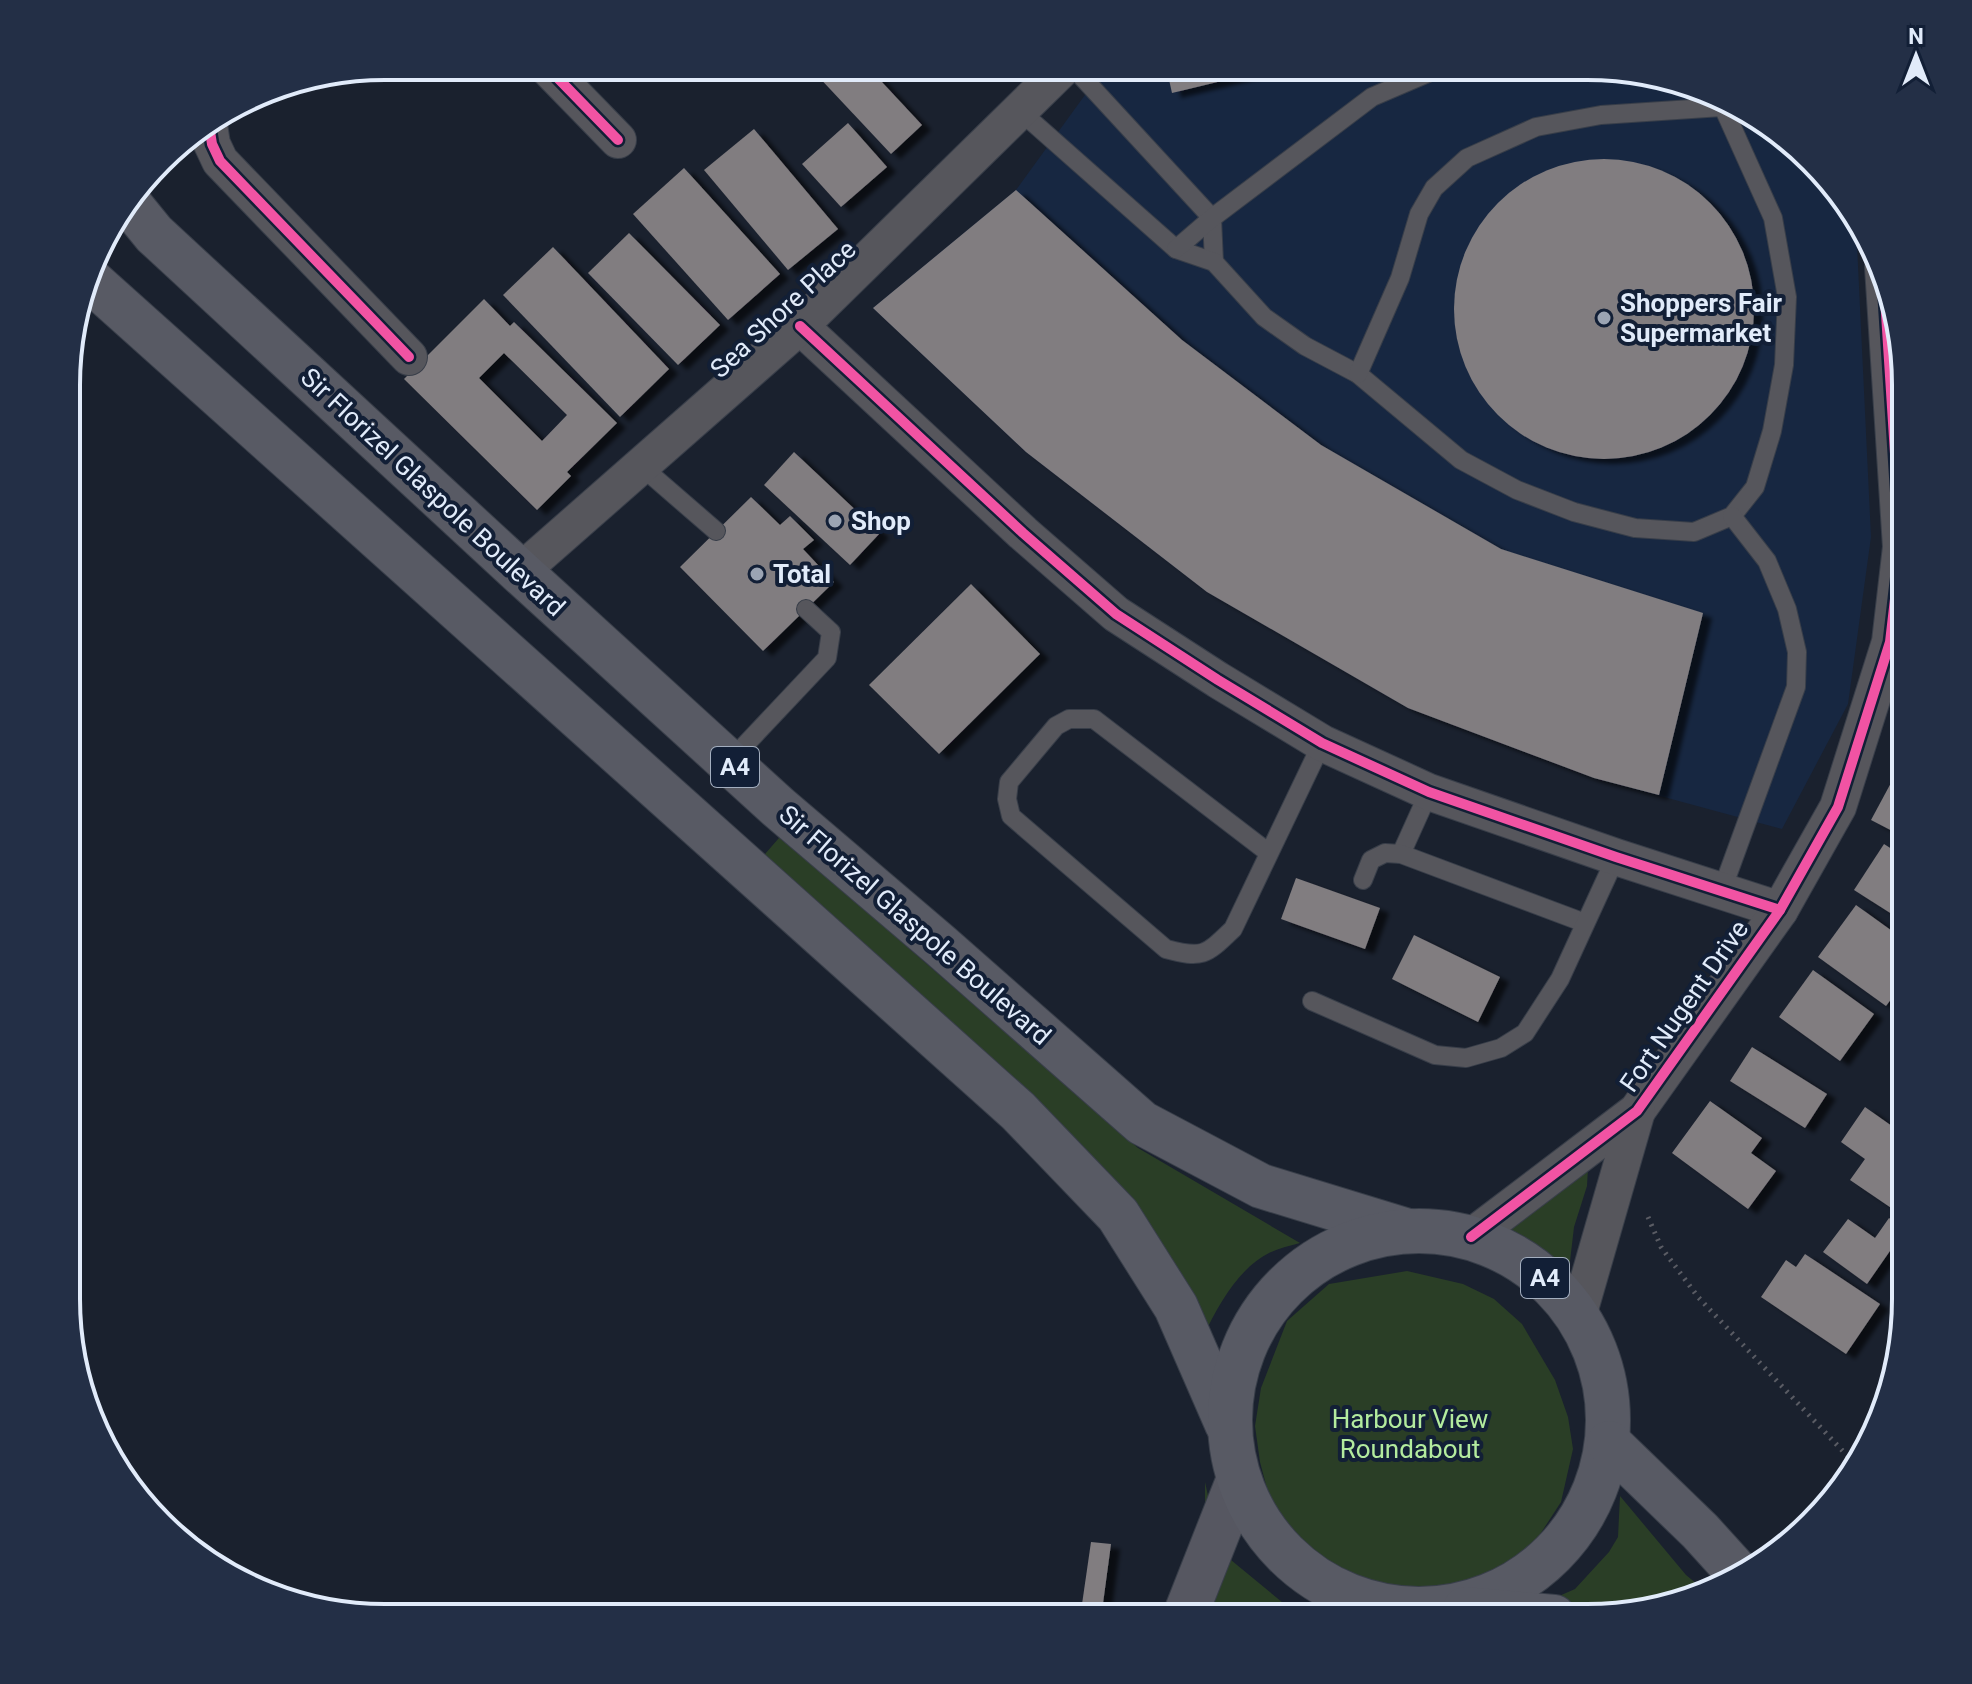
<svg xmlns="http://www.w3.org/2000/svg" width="1972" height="1684" font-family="Roboto,sans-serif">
	<defs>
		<filter id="shadow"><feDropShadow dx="9" dy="5" stdDeviation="2" flood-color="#0009"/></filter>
	</defs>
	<rect width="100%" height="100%" fill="#1a212e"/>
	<polygon fill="#172741" points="1106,66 1609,67 1728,99 1813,160 1856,224 1871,537 1848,704 1782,829 1594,778 1408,708 1207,592 1026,452 873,308 1016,190"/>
	<g fill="#2a3e26">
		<path d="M785,831L905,945L1138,1148L1300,1243C1290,1246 1279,1248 1269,1253C1240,1267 1218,1305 1205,1333L1074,1141L981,1048L896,985L758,862Z"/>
		<path d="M1588,1168L1587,1186L1574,1227L1567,1287C1544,1260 1529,1245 1496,1231Z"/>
		<polygon points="1407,1271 1463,1284 1494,1299 1522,1324 1555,1380 1568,1417 1573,1449 1561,1502 1537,1539 1507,1564 1474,1582 1408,1589 1369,1589 1309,1554 1286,1524 1269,1496 1260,1462 1255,1426 1261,1388 1287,1321 1329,1284"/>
		<polygon points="1205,1482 1220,1551 1288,1607 1308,1618 1203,1618 1205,1593"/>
		<polygon points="1620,1496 1686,1575 1709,1594 1621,1614 1590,1608 1570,1610 1534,1607 1575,1589 1609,1552 1618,1537"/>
	</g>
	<g fill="#817d80" fill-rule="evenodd" filter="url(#shadow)">
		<polygon points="823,66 867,66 922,125 891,154 815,73"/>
		<polygon points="1166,66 1275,67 1275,68 1172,93"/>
		<polygon points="848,123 887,167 841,207 802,164"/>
		<polygon points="754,129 838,229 788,270 704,170"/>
		<circle cx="1604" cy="309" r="150"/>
		<polygon points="684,168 780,274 728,320 633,214"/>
		<polygon points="1016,190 1182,340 1321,445 1501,549 1703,613 1659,795 1594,778 1408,708 1207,592 1026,452 873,308"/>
		<polygon points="629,233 720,325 678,365 588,273"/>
		<polygon points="553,247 669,369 620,417 503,295"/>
		<path d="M484,299L510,326L514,322L617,423L567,472L571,476L537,510L404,379ZM504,353L567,415L542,441L479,378Z"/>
		<polygon points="794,452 880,533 850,565 764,485"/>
		<polygon points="751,497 780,525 790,516 814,540 803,549 834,582 763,651 680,567"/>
		<polygon points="971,584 1040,654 939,754 869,685"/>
		<polygon points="1906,755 1906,838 1871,820"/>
		<polygon points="1884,844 1906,858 1906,923 1854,890"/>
		<polygon points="1296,878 1380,908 1365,949 1281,919"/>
		<polygon points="1856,905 1906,941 1906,979 1886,1006 1818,957"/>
		<polygon points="1414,935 1500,977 1478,1022 1392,979"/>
		<polygon points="1813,970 1874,1014 1840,1061 1779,1017"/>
		<polygon points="1752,1047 1827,1094 1805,1128 1730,1081"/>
		<polygon points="1710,1101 1762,1138 1751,1153 1776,1171 1748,1209 1672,1153"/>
		<polygon points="1865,1107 1906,1136 1906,1218 1850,1180 1865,1159 1841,1142"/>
		<polygon points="1889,1218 1906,1230 1906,1258 1892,1248 1867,1284 1823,1252 1848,1219 1875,1238"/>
		<polygon points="1805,1254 1880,1304 1846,1354 1761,1297 1786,1260 1796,1267"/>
		<polygon points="1091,1542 1111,1544 1101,1618 1080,1618"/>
	</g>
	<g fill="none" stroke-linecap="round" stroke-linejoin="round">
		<defs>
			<g id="service">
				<polyline points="1072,66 1212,218 1214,262"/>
				<polyline points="1020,111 1176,249 1214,262 1264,317 1305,346 1358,374 1461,460 1517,490 1574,512 1635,528 1694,532 1732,516 1755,487 1772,431 1784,365 1787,297 1773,218 1723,107"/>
				<polyline points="1176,249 1212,218 1372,97 1442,67"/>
				<polyline points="1358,374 1400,278 1419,214 1434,188 1467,158 1536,127 1601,115 1737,106"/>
				<polyline points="641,466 716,531"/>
				<polyline points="729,762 827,658 831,632 806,609"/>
				<path d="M1269,853L1094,719H1069L1056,726L1009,782L1007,799L1011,816L1166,949C1203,959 1206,955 1233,929L1322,743"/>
				<polyline points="1401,854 1429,792"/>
				<polyline points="1363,880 1371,860 1385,853 1401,854 1585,923"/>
				<polyline points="1722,890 1796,687 1797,652 1787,609 1767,561 1732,516"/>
				<polyline points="1312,1001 1435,1055 1466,1058 1501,1048 1525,1033 1560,979 1616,857"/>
			</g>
			<g id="minor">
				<polyline points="546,66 618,140"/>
				<polyline points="209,125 212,144 220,161 409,357"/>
				<polyline points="800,326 1023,533 1116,614 1218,680 1322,743 1429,792 1616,857 1780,910"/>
				<polyline points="520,572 800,326 1065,66"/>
				<polyline points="1471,1237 1637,1111 1780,910 1838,807 1890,642 1901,547 1883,267"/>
				<polyline points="1578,1316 1637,1111"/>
			</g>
			<g id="primary">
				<polyline points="1362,1617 1381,1607"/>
				<polyline points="1184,1618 1238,1481"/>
			</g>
			<g id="trunk">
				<polyline points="128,202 154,234 520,572 778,807 941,946 1142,1123 1261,1186 1408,1231"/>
				<polyline points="90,280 1018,1111 1118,1215 1176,1307 1227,1424"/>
				<circle cx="1419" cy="1420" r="189"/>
				<polyline points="1609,1443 1700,1531 1739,1574"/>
				<polyline points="1465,1609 1554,1617"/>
			</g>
		</defs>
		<use href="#service" stroke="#383e49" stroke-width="20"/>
		<use href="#minor" stroke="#383e49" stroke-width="38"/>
		<use href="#primary" stroke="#383e49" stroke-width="46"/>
		<use href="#trunk" stroke="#383e49" stroke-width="46"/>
		<polyline stroke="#5a5c64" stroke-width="5" stroke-dasharray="2 6" stroke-linecap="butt" points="1648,1217 1661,1247 1698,1297 1854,1463"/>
		<use href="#service" stroke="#56565c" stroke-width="18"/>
		<use href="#minor" stroke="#56565c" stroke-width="36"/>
		<use href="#primary" stroke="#565761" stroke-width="44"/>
		<use href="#trunk" stroke="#585a64" stroke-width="44"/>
		<defs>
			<g id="cycleway">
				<polyline points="546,66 618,140"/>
				<polyline points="209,125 212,144 220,161 409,357"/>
				<polyline points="800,326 1023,533 1116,614 1218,680 1322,743 1429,792 1616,857 1780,910"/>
				<polyline points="1471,1237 1637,1111 1780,910 1838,807 1890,642 1901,547 1883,267"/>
			</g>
		</defs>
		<use href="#cycleway" stroke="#121f36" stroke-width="15"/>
		<use href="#cycleway" stroke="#f153a3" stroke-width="10"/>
	</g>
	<g fill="#9ba4b3" stroke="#121f36" stroke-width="3">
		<circle cx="1604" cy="318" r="8"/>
		<circle cx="835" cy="521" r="8"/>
		<circle cx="757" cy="574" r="8"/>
	</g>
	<g text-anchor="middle" stroke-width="8" stroke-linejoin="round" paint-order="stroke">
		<g fill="#121f36" stroke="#a3aebf" stroke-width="2">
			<rect x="711" y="747" width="48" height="40" rx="6"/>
			<rect x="1521" y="1258" width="48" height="40" rx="6"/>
		</g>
		<g font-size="24" font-weight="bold" fill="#e1ebfa">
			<text x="735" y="775">A4</text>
			<text x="1545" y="1286">A4</text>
		</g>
		<g font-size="26" font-weight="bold" fill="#e1ebfa" stroke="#121f36" text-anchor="start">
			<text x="1620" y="312">Shoppers Fair<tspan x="1620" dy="30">Supermarket</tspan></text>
			<text x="851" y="530">Shop</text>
			<text x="773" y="583">Total</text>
		</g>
		<g font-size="26" fill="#e1ebfa" stroke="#121f36">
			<text transform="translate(783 309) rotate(-43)" y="9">Sea Shore Place</text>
			<text transform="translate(433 492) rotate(43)" y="9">Sir Florizel Glaspole Boulevard</text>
			<text transform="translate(915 925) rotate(41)" y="9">Sir Florizel Glaspole Boulevard</text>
			<text transform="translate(1684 1006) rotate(-55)" y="9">Fort Nugent Drive</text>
		</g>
		<g font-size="26" fill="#b3eb9e" stroke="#121f36">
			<text x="1410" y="1428">Harbour View<tspan x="1410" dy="30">Roundabout</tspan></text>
		</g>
	</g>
	<path d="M0 0H1972V1684H0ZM385 80H1587A305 305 0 0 1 1892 385V1299A305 305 0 0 1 1587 1604H385A305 305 0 0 1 80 1299V385A305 305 0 0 1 385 80Z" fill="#232f46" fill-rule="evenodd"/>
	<path fill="none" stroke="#e1ebfa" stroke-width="4" d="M385 80H1587A305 305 0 0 1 1892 385V1299A305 305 0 0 1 1587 1604H385A305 305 0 0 1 80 1299V385A305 305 0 0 1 385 80Z"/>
	<g transform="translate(1916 56)" stroke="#121f36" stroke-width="6" paint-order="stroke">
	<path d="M0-6L14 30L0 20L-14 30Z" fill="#e1ebfa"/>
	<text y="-12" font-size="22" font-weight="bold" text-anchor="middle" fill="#e1ebfa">N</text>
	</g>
</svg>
